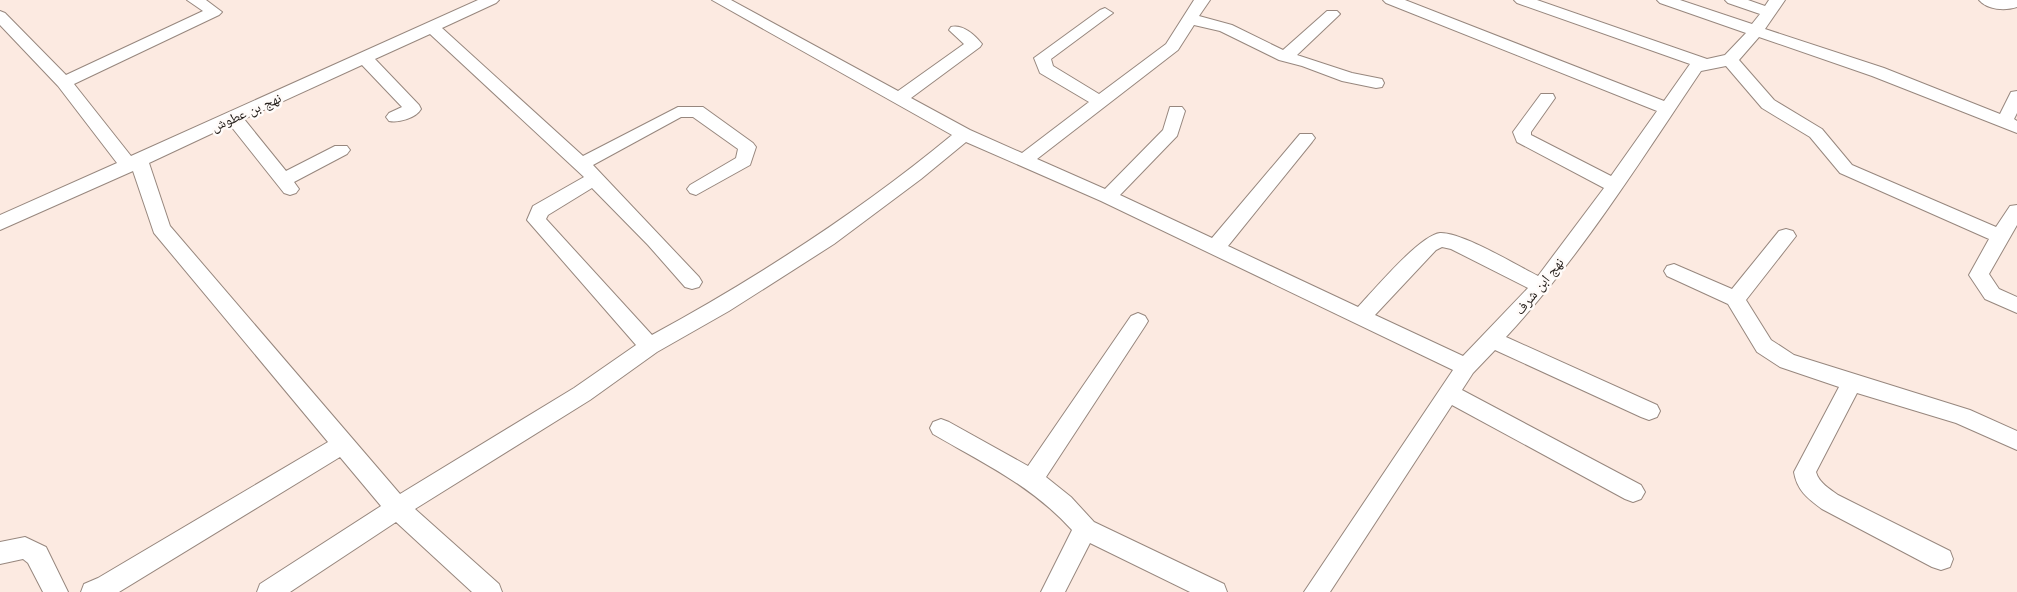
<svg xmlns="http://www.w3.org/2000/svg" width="2017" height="592" font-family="'Libre Baskerville','Noto Naskh Arabic',serif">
	<rect width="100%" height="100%" fill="#fceae1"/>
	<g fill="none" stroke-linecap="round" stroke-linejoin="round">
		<defs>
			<g id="minor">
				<path d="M187,0H206L222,12L219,15L74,84L131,156L478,0H499L496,3L442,28L583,156L678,107H703L753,143L756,147L750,165L696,195L690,193L687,189L690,185L736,158L738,149L693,117H681L593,165L699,277L702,282L699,287L692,289L685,287L648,245L592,188L548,215L546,219L652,335C758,277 859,212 952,135L712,0H731L898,91L964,44L949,30L951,27C963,24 975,35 982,44L980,47L911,98L970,130L1022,153L1089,102L1040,73L1034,58L1100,10L1105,8L1113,13L1051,59L1053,66L1099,94L1166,44L1194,0H1210L1199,16L1232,25L1283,50L1327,11H1337L1340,14L1337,17L1297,55L1352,73L1382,79L1384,83L1382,87L1376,88L1342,81L1302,66L1279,60L1220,31L1194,25L1178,50L1037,159L1105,189L1163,130L1170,107H1182L1185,111L1177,136L1120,195L1212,238L1300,134H1312L1315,138L1312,142L1228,246L1358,307C1373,291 1420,235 1440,233C1462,232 1516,265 1538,276L1604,188L1517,142L1513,132L1541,94H1553L1555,98L1531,132V135L1611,176L1657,111L1386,3L1383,0H1405L1664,101L1690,64L1517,3L1514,0H1537L1707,59L1725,55L1746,33L1660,3L1657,0H1680L1752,24L1760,14L1728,3L1725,0H1748L1765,6L1769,0H1785L1765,29L1884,68L2000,114L2011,92L2017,91V113L2014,119L2017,121V133L1872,76L1759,37L1739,60L1774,100L1822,129L1852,165L1996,227L2010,206L2017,205V225L1989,274L1999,289L2017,297V313L1985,299L1969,275L1989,239L1840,173L1810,137L1762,108L1726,66L1701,71C1639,163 1581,256 1506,337L1657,405L1660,411L1657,417L1649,420L1641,417L1495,350L1473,373L1462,390L1641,485L1645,492L1641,499L1633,502L1625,499L1452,405L1330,592H1304L1453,370L1101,201L966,142L921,179L834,244L729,311L657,352L590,400L415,509L499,584L502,592H472L396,522L290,592H257L260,584L381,506L340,457L119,592H81L84,584L98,578L328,442L154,233L133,171L0,230V215L117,163L58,86L0,25V11L5,13L66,75L203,11ZM430,34L584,177L533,206L527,220L636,345L574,388L400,494L170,226L149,163L230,125L284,193L290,195L296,193L299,189L294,182L347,154L350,150L347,146H335L286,171L244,119L362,65L402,107L389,113L386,117L389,121C399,123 416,118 421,109L419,105L375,59ZM1442,247L1451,249L1528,288L1463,356L1375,315L1436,250Z"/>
				<path d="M1979,0H2017V7C2005,11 1988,10 1979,0Z"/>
				<path d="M1786,229L1793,231L1796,236L1746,300L1771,340L1794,355L1970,410L2017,431V450L1956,423L1857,393L1816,472C1819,483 1830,489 1838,495L1950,551L1953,559L1950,567L1941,570L1932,567L1822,509C1807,498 1797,490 1794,472L1839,387L1780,367L1757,352L1728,304L1667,276L1664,271L1667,266L1674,264L1732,289L1779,231Z"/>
				<path d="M1138,313L1145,316L1148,321L1145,326L1046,477L1071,497L1094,522L1224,584L1227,592H1190L1090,543L1065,592H1041L1072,530C1032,486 985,464 933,434L930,428L933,422L941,419L949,422L1028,466L1131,316Z"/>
				<polygon points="25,537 46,547 68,592 43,592 28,563 23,559 0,564 0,542"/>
			</g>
		</defs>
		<use href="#minor" stroke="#97877e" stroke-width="2"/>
		<use href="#minor" fill="#fff" fill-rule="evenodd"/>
	</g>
	<g text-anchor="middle" stroke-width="5" stroke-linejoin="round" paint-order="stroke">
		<g font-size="14" fill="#26201c" stroke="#fffbf9">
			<text transform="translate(246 112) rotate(-24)" y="5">نهج بن عطوش</text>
			<text transform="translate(1539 286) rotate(-51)" y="5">نهج ابن شرف</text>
		</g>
	</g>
</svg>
